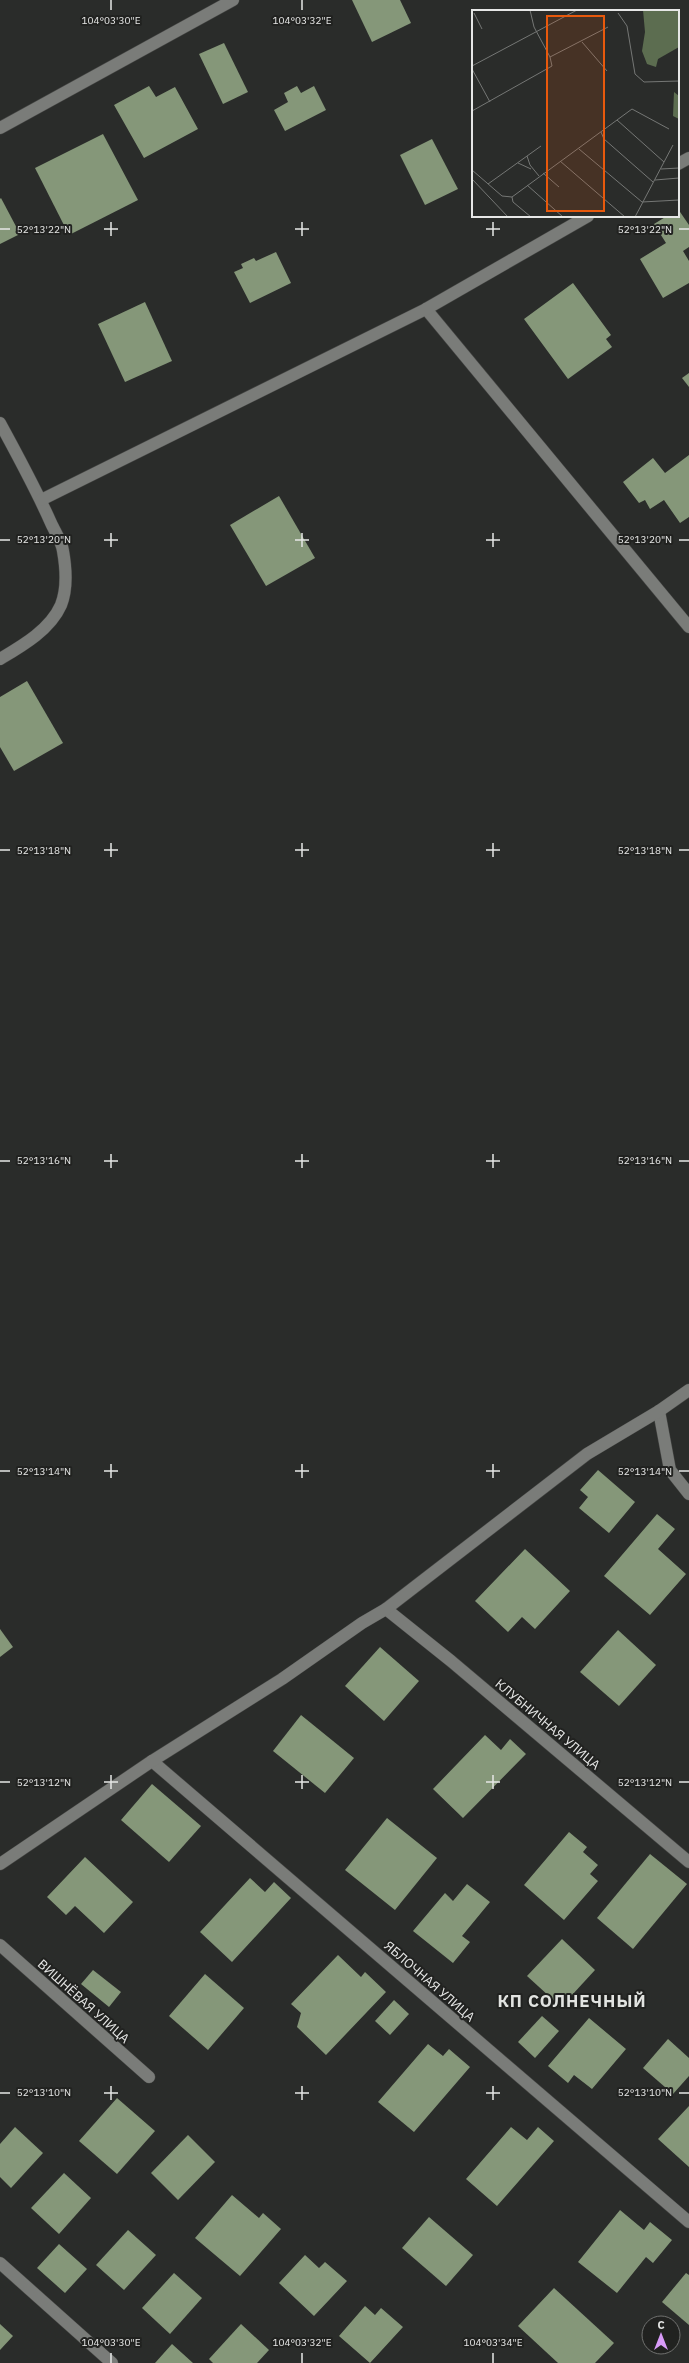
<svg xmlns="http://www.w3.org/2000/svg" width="689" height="2363" font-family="'IBM Plex Sans',sans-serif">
	<rect width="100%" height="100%" fill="#2a2c2a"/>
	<g fill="#859779">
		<polygon points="352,0 400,0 411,23 372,42"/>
		<polygon points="224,43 248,92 223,104 199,54"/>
		<polygon points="149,86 156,97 175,87 198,129 144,158 114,105"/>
		<polygon points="297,86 301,93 314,86 326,110 285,131 274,110 288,102 284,93"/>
		<polygon points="103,134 138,200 69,235 35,168"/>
		<polygon points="432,139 458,189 425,205 400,155"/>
		<polygon points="1,198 20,234 0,244 0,199"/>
		<polygon points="678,209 689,225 689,247 683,251 689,261 689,283 663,298 640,259 666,243 654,224 667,216 678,216"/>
		<polygon points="276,252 291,283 250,303 234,272 243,268 241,264 254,258 256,261"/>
		<polygon points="573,283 611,335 606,339 612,347 568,379 524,319"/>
		<polygon points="145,302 172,361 125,382 98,324"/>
		<polygon points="689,373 689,387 682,378"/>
		<polygon points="689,455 689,517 680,523 664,500 650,509 645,500 639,503 623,482 653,458 665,473"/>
		<polygon points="279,496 315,558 266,586 230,525"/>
		<polygon points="27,681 63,743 14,771 0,747 0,697"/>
		<polygon points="598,1470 635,1502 609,1533 579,1508 588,1497 580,1490"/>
		<polygon points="657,1514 675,1529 658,1549 686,1574 650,1615 604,1576"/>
		<polygon points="525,1549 570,1591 535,1629 522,1617 508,1632 475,1601"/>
		<polygon points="0,1629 13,1647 0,1657"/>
		<polygon points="618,1630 656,1665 619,1706 580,1672"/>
		<polygon points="380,1647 419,1681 384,1721 345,1686"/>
		<polygon points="301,1715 354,1758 325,1793 273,1751"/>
		<polygon points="485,1735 501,1750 510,1739 526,1754 463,1818 433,1789"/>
		<polygon points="152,1784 201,1826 169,1862 121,1820"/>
		<polygon points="387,1818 437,1858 395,1910 345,1870"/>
		<polygon points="569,1832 587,1847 583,1852 598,1865 590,1874 598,1881 564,1920 524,1885"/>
		<polygon points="650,1854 687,1884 633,1949 597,1918"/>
		<polygon points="85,1857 133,1902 104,1933 75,1906 66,1915 47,1897"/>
		<polygon points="250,1878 265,1892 274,1882 291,1898 232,1962 200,1932"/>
		<polygon points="467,1884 490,1902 462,1936 470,1942 453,1963 413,1931 445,1893 453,1901"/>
		<polygon points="562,1939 595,1970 561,2007 527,1976"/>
		<polygon points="338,1955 361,1977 365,1972 386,1992 326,2055 297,2027 301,2013 291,2004"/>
		<polygon points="93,1970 121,1992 109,2007 81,1984"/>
		<polygon points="205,1974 244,2008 208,2050 169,2016"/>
		<polygon points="394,2000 409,2014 390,2035 375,2021"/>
		<polygon points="542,2016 559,2031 535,2058 518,2042"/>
		<polygon points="589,2018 626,2049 592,2089 574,2075 568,2083 548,2066"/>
		<polygon points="668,2039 689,2058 689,2076 673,2094 643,2068"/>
		<polygon points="428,2044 443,2056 449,2049 470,2067 414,2132 378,2102"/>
		<polygon points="117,2098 155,2131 117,2174 79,2141"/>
		<polygon points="689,2106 689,2167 658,2139"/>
		<polygon points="15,2127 43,2153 11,2188 0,2177 0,2144"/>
		<polygon points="511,2127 527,2140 538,2127 554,2141 497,2206 466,2179"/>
		<polygon points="188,2135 215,2162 178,2200 151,2173"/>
		<polygon points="64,2173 91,2198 59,2234 31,2208"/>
		<polygon points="232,2195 259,2218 263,2213 281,2229 240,2276 195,2238"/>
		<polygon points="620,2210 644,2230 650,2222 672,2240 653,2263 646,2257 617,2293 578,2262"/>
		<polygon points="429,2217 473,2255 446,2286 402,2248"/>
		<polygon points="128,2230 156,2255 124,2290 96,2265"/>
		<polygon points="59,2244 87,2269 65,2293 37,2268"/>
		<polygon points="305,2255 319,2268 325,2262 347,2281 314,2316 279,2283"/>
		<polygon points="174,2273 202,2298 170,2334 142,2308"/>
		<polygon points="686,2273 689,2275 689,2325 662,2302"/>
		<polygon points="554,2288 614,2343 595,2363 558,2363 518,2326"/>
		<polygon points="365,2306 375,2315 381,2308 403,2327 370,2363 339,2336"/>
		<polygon points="0,2324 13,2336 0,2350"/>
		<polygon points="241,2324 269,2350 257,2363 213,2363 209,2359"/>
		<polygon points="172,2344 193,2363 155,2363"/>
	</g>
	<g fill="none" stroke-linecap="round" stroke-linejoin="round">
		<defs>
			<g id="minor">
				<polyline points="0,128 233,0"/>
				<polyline points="678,164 689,158"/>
				<polyline points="426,309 689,627"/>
				<path d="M0,423C18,456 36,489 51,523C55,532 62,542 63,551C66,568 67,590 61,605C50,630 22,646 0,659"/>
				<polyline points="41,500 426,309 588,216"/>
				<polyline points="659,1411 670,1470 689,1494"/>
				<polyline points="386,1609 451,1661 689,1862"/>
				<polyline points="152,1761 689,2222"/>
				<polyline points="0,1864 152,1761 282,1679 362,1623 386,1609 587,1454 659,1411 689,1390"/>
				<polyline points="0,1945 149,2077"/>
				<polyline points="0,2263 112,2363"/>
			</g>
		</defs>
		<use href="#minor" stroke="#464745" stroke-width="13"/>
		<use href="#minor" stroke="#7a7c79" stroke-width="12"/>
	</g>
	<path fill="none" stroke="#e6e7e6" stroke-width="1.5" d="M111,0V10M302,0V10M111,222V236M302,222V236M493,222V236M0,229H10M104,229H118M295,229H309M486,229H500M679,229H689M111,533V547M302,533V547M493,533V547M0,540H10M104,540H118M295,540H309M486,540H500M679,540H689M111,843V857M302,843V857M493,843V857M0,850H10M104,850H118M295,850H309M486,850H500M679,850H689M111,1154V1168M302,1154V1168M493,1154V1168M0,1161H10M104,1161H118M295,1161H309M486,1161H500M679,1161H689M111,1464V1478M302,1464V1478M493,1464V1478M0,1471H10M104,1471H118M295,1471H309M486,1471H500M679,1471H689M111,1775V1789M302,1775V1789M493,1775V1789M0,1782H10M104,1782H118M295,1782H309M486,1782H500M679,1782H689M111,2086V2100M302,2086V2100M493,2086V2100M0,2093H10M104,2093H118M295,2093H309M486,2093H500M679,2093H689M111,2353V2363M302,2353V2363M493,2353V2363"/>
	<g text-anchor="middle" stroke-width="4" stroke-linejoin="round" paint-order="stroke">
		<g font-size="13" fill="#e6e7e6" stroke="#212220">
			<text transform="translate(548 1724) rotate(40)" y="5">КЛУБНИЧНАЯ УЛИЦА</text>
			<text transform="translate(430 1981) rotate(41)" y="5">ЯБЛОЧНАЯ УЛИЦА</text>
			<text transform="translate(84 2001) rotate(42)" y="5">ВИШНЁВАЯ УЛИЦА</text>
		</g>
		<g font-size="17" font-weight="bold" letter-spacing="1" fill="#e2e4e1" stroke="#212220">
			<text x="572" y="2007">КП СОЛНЕЧНЫЙ</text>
		</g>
	</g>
	<g transform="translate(472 10)">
		<rect width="207" height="207" fill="#2a2c2a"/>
		<path d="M171,0H207V37L186,49L184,57L175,54L170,41L173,22ZM202,82L207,86V109L201,106Z" fill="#5c6d50"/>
		<path fill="none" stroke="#757775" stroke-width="1" d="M2,3L10,19M146,3L155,16L163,64L172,72L207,71M110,32L135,61M78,47L136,17M0,56L105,0M0,59L18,92M0,101L80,56L78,47L62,17L58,0M145,110L192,152M129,122L132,129L181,172M107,139L170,192L207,190M55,146L58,155L67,166M88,151L153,207M46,153L59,159M189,159L207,158M0,160L30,186L40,187L160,99L197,119M71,163L87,177M0,169L36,207M183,170L207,168M16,174L69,136M55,175L91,207M40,187L41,192L59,207M163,207L201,135"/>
		<path fill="#e8590c" fill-opacity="0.15" stroke="#e8590c" stroke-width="2" d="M75,6H132V201H75Z"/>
		<rect width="207" height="207" fill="none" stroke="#e6e7e6" stroke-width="2"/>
	</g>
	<g font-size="10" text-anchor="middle" fill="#e6e7e6" stroke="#212220" stroke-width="4" stroke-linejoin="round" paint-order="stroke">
		<text x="111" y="24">104°03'30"E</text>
		<text x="302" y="24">104°03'32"E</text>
		<text x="44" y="233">52°13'22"N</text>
		<text x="645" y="233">52°13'22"N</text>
		<text x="44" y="543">52°13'20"N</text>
		<text x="645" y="543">52°13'20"N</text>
		<text x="44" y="854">52°13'18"N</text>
		<text x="645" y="854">52°13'18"N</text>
		<text x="44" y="1164">52°13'16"N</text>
		<text x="645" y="1164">52°13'16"N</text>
		<text x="44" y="1475">52°13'14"N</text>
		<text x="645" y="1475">52°13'14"N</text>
		<text x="44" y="1786">52°13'12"N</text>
		<text x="645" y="1786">52°13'12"N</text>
		<text x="44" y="2096">52°13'10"N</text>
		<text x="645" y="2096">52°13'10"N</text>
		<text x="111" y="2346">104°03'30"E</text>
		<text x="302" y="2346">104°03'32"E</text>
		<text x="493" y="2346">104°03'34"E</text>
	</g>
	<g transform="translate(661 2335)"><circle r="19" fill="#212220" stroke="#70716f"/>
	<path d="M0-3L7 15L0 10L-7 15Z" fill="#d89bf8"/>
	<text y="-6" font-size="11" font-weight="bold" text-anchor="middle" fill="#e6e7e6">С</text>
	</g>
</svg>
